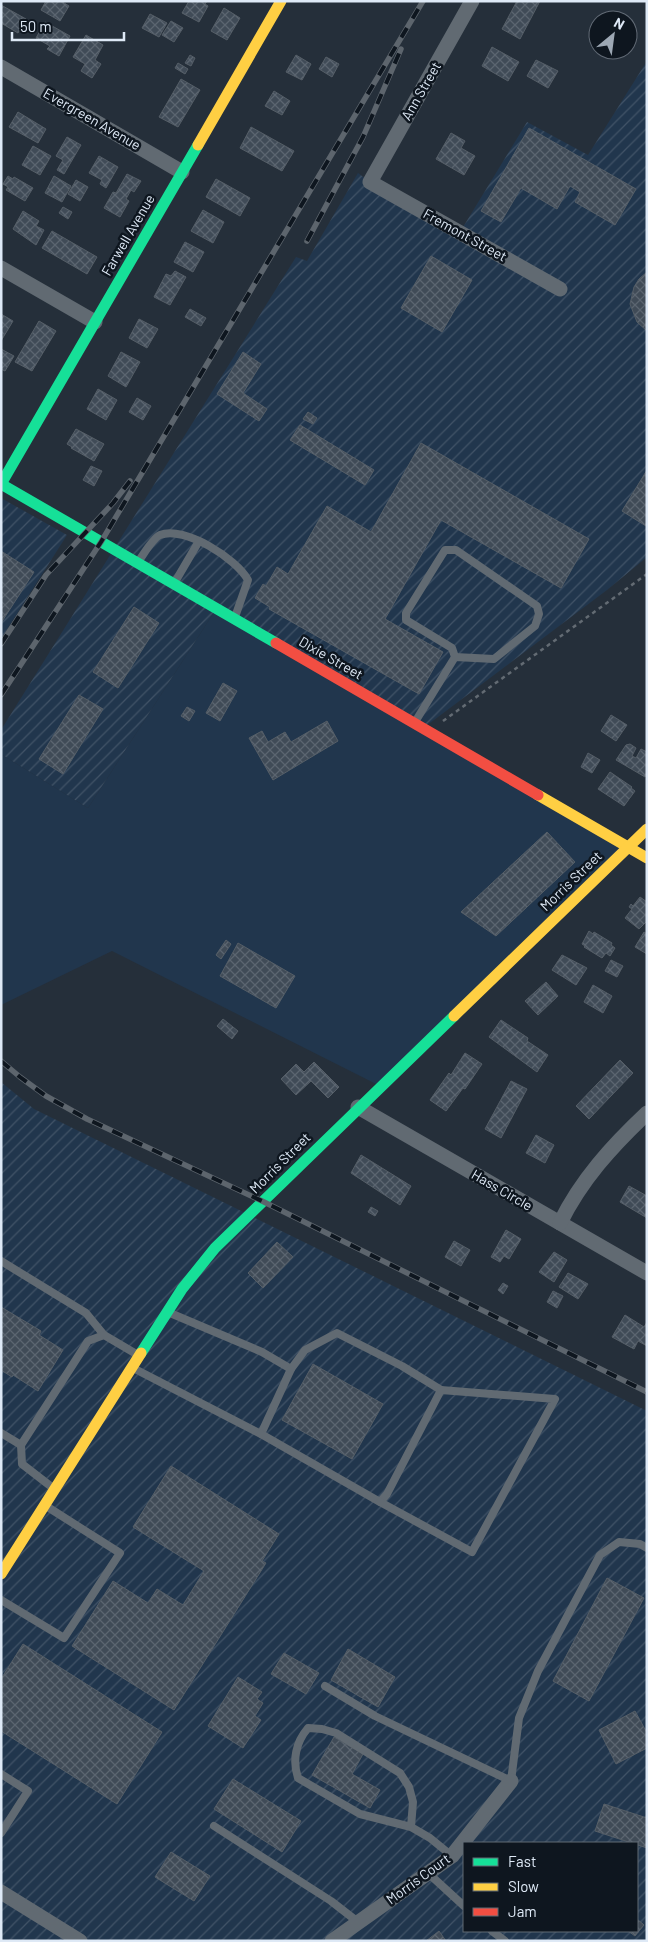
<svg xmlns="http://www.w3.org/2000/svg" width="648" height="1942" font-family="Barlow,sans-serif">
	<defs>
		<pattern id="industrial-furrows" width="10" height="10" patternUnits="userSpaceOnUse" patternTransform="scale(1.25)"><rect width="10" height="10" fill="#21364d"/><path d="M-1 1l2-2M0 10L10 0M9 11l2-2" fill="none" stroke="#415367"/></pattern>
		<pattern id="building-cross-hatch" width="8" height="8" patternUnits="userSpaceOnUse" patternTransform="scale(1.25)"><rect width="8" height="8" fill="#404b57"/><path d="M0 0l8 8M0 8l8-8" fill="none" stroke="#5b6570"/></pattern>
	</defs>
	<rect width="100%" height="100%" fill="#252f3a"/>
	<polygon fill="#21364d" points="216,609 627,848 380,1086 112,951 1,1005 1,754 88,808"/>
	<g fill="url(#industrial-furrows)" fill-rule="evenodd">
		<polygon points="647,61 647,557 607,590 422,729 216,609 88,808 1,754 1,730 296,257 307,261 358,173 370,182 460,232 527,122 588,155"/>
		<polygon points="1,498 67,535 1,639"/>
		<path d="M1,1082L34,1109L647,1411V1941H1ZM464,1843H637V1931H464Z"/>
	</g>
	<g fill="url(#building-cross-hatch)" stroke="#555e67">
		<polygon points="46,1 61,1 69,6 60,21 41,10"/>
		<polygon points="189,1 207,1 205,4 208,6 199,22 182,13"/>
		<polygon points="517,1 540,1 520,39 502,29"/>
		<polygon points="1,5 26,19 18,33 1,23"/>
		<polygon points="224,8 240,18 227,40 211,31"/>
		<polygon points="150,14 167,23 159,37 142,28"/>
		<polygon points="171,21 183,28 174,42 162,35"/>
		<polygon points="45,22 70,36 59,56 47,49 50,46 36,38"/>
		<polygon points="86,35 103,45 95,60 101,64 92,78 81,71 85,64 73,57"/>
		<polygon points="492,47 519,62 508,81 482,66"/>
		<polygon points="190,55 195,58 191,66 185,63"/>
		<polygon points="296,55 311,64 302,80 286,72"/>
		<polygon points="326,57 339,64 332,77 319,69"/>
		<polygon points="536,60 558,71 548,88 527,76"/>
		<polygon points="178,63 188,69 185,74 175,68"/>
		<polygon points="181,79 200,90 178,127 159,117"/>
		<polygon points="274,91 290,101 282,115 265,106"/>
		<polygon points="18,112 46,129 38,143 9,127"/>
		<polygon points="251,127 294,151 282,171 240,148"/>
		<polygon points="529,128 636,189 615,225 575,202 580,192 570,186 557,209 521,188 501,222 481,211"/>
		<polygon points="451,133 465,141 461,148 475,156 464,175 436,159"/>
		<polygon points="67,137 81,145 64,174 57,170 63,160 56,156"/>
		<polygon points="33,146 51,156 40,175 22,165"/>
		<polygon points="99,156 118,167 106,188 100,184 102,180 89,173"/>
		<polygon points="127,174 141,181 134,192 131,190 126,199 129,201 120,217 104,208 113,192 116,193"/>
		<polygon points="8,176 13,179 14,177 33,188 25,201 6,190 8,187 3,184"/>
		<polygon points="54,176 71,186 62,202 45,193"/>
		<polygon points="216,179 250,198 240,216 206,197"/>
		<polygon points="76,180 88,187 80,201 68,194"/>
		<polygon points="63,207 72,212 68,219 59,213"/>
		<polygon points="203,210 224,222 213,243 191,231"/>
		<polygon points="23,211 39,221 36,226 44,230 36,245 13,229"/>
		<polygon points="52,231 97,257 87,274 42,248"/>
		<polygon points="185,242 204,252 193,272 174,262"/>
		<polygon points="431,256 472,280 442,332 401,308"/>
		<polygon points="175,271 186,277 170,305 154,297 166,274 171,276"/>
		<polygon points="647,272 647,331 637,322 630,304 634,287 639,279"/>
		<polygon points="190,309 206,318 201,326 185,317"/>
		<polygon points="1,314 13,321 1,341"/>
		<polygon points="139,319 158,329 147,348 129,338"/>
		<polygon points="39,321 56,331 32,371 15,362"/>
		<polygon points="1,349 14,356 5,371 1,369"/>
		<polygon points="121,352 140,362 126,387 108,376"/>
		<polygon points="243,352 261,364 243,393 267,409 259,421 217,394"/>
		<polygon points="98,389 117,400 106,420 87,409"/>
		<polygon points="137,398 151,406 143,420 129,412"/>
		<polygon points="308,412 317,418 313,424 303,419"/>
		<polygon points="300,425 374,470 365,485 290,440"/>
		<polygon points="76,429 104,444 94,461 71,448 72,447 67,444"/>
		<polygon points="421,443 589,539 561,588 441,520 385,619 443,652 419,694 269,609 270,607 255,598 263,584 266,586 277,567 288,574 327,506 371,532"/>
		<polygon points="91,466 102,471 94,486 83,480"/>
		<polygon points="647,470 647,525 646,526 622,511"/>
		<polygon points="1,551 34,572 1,623"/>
		<polygon points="134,607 159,623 118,688 93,672"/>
		<polygon points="223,683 237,691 220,721 206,713"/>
		<polygon points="79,695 103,709 63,774 39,759"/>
		<polygon points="187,707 195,711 189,721 181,716"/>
		<polygon points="611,715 627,725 616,741 601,731"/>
		<polygon points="327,721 338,741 273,780 249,738 262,731 268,742 285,732 291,742"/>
		<polygon points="630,744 636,748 632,756 636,758 641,749 647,752 647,774 645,777 616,760 626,745"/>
		<polygon points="588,753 600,760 592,773 581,767"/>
		<polygon points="610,772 632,787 631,788 635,791 624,806 598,789"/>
		<polygon points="547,832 575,862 496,936 461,912"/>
		<polygon points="640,897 647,902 647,921 639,929 625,918 632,909 629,907 631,904 633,906"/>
		<polygon points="589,931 593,934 594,932 612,943 611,945 615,948 610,956 606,953 602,958 584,947 585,946 582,944"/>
		<polygon points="644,932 647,934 647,954 635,947"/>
		<polygon points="226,940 231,944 221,959 216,955"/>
		<polygon points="238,943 295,976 276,1008 220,976"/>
		<polygon points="562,955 587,968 576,985 552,970"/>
		<polygon points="611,960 623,966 617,977 605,971"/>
		<polygon points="546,982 558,996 538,1015 525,1001"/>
		<polygon points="593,985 612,996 603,1013 584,1002"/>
		<polygon points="223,1019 238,1031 232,1039 217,1026"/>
		<polygon points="501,1020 528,1038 527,1041 548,1055 537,1072 489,1037"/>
		<polygon points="465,1053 482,1064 465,1089 463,1088 446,1111 430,1100 449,1073 451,1075"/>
		<polygon points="620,1060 633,1073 589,1119 576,1106"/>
		<polygon points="314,1062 339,1087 328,1098 311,1081 296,1095 281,1079 296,1064 304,1072"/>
		<polygon points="511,1081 527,1089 501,1138 485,1129"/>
		<polygon points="536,1135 554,1145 545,1163 526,1153"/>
		<polygon points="361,1155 411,1186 400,1205 351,1173"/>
		<polygon points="629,1186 647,1196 647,1218 620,1202"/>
		<polygon points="371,1207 378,1211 375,1216 368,1212"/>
		<polygon points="506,1230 521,1239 509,1259 504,1256 500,1262 491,1257"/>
		<polygon points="454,1241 470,1250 461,1266 445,1257"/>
		<polygon points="277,1242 293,1257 263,1288 248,1273"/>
		<polygon points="554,1252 567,1260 554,1282 539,1272"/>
		<polygon points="568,1273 588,1284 578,1299 559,1287"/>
		<polygon points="503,1283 508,1286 503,1294 498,1290"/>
		<polygon points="553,1291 563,1296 557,1308 547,1302"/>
		<polygon points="1,1307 41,1331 39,1335 63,1350 38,1391 13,1375 12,1377 1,1370"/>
		<polygon points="625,1315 644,1327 647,1322 647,1346 638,1341 634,1349 612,1337"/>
		<polygon points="313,1364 383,1404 352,1459 282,1420"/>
		<polygon points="171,1466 279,1534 262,1561 266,1563 174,1710 72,1646 113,1581 148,1603 157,1589 183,1605 204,1571 133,1527"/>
		<polygon points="607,1578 644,1598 589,1701 553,1681"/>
		<polygon points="23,1644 162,1732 117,1804 1,1731 1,1679"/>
		<polygon points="348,1649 395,1677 378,1707 331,1680"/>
		<polygon points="284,1653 319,1673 306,1694 271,1674"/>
		<polygon points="238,1677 262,1692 257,1699 263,1703 255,1716 261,1720 243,1748 208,1726"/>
		<polygon points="635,1711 647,1733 647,1748 616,1764 599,1730"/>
		<polygon points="334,1737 363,1754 352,1774 380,1790 370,1808 312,1775"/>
		<polygon points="233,1779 301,1821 282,1852 214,1809"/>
		<polygon points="604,1804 647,1818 647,1848 595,1831"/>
		<polygon points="171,1852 210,1876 194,1901 155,1877"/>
		<polygon points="637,1919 644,1925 635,1936 628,1931 637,1931"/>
		<polygon points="439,1931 446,1941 426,1941"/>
	</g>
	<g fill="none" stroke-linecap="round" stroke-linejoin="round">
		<polyline stroke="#636b73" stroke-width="2.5" stroke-dasharray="4 4" stroke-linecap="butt" points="443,721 647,574"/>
		<g stroke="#616a72" stroke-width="8">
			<path d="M138,562C144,554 152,539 160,535C184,525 237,559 248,580L235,617"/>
			<polyline points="175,582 199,541"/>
			<polyline points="415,722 455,657 452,648 406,620 406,613 445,550 456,550 537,606 539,614 535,626 494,659 455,657"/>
			<polyline points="1,1261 86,1313 104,1335"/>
			<polyline points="133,1368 261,1434 291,1369 262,1352 170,1313"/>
			<polyline points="1,1433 21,1445"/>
			<polyline points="261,1434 380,1502 387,1494 441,1390 402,1366 337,1333 305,1350 291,1369"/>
			<polyline points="53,1488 22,1464 21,1445 88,1341 104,1335 138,1355"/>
			<polyline points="380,1502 472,1552 555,1399 441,1390"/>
			<polyline points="1,1600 64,1638 120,1553 46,1506"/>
			<polyline points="325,1686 375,1716 511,1781 519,1718 538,1671 600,1555 619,1542 640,1544 647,1548"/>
			<polyline points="1,1774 28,1791 1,1833"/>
			<polyline points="214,1826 331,1901 358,1922"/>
			<path d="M411,1827L413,1802L409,1787L400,1773L336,1733L322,1729L308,1728C296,1742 292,1760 298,1778L360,1814L411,1827L430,1838L452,1856"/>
			<polyline points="428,1873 464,1906"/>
			<polyline points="492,1931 505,1941"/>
		</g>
		<g stroke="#616a72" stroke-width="15">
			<polyline points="472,1 370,182 560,289"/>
			<polyline points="1,67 182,172"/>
			<polyline points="1,268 95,322"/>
			<polyline points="358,1107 647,1273"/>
			<path d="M560,1223C581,1180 612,1146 647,1113"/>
			<polyline points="1,1892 80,1941"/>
			<polyline points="332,1941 452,1856 511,1781"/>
		</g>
		<g stroke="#16e098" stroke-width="11">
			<polyline points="1,484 276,643"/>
			<polyline points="1,484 198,145"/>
			<polyline points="141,1353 182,1289 215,1248 454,1016"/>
		</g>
		<g stroke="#ffcf43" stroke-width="11">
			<polyline points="198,145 281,1"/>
			<polyline points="538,795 647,858"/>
			<polyline points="454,1016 647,829"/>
			<polyline points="1,1574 141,1353"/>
		</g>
		<polyline stroke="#f24e42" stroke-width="11" points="276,643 538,795"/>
		<defs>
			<g id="rail">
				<polyline points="307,241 363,137 401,49"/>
				<polyline points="1,644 46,575 113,503 130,481"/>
				<polyline points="1,695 101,542 423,1"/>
				<polyline points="1,1061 20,1077 46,1096 87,1119 262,1201 647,1392"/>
			</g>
		</defs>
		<use href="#rail" stroke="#5d656d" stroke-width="5.5"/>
		<use href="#rail" stroke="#0e161f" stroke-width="4" stroke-dasharray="11" stroke-linecap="butt"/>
	</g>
	<g text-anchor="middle" stroke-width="5" stroke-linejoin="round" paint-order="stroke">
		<g font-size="14" fill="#dee9f6" stroke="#0e161f">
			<text transform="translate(421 91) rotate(-60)" y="5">Ann Street</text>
			<text transform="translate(92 119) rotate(30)" y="5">Evergreen Avenue</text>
			<text transform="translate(128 235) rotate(-60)" y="5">Farwell Avenue</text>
			<text transform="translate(465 235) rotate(29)" y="5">Fremont Street</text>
			<text transform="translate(331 658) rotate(30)" y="5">Dixie Street</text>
			<text transform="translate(571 881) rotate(-44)" y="5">Morris Street</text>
			<text transform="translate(280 1163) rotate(-45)" y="5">Morris Street</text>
			<text transform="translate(502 1190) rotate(30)" y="5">Hass Circle</text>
			<text transform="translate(418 1879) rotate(-36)" y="5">Morris Court</text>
		</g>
	</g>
	<rect width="648" height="1942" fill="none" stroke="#dee9f6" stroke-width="5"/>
	<rect x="463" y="1842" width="175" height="90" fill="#0e161f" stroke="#616a75"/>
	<rect x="473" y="1858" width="25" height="8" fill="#16e098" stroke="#616a75"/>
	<text x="508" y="1867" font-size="15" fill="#dee9f6">Fast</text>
	<rect x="473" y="1883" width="25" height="8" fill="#ffcf43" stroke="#616a75"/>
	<text x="508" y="1892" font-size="15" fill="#dee9f6">Slow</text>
	<rect x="473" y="1908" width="25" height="8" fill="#f24e42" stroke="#616a75"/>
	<text x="508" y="1917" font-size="15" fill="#dee9f6">Jam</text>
	<g transform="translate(613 35) rotate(29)"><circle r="24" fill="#0e161f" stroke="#616a75"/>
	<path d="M0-4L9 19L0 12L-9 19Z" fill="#9da8b4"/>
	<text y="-8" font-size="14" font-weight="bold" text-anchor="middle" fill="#dee9f6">N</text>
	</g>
	<path d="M12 32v8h112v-8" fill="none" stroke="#dee9f6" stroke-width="2.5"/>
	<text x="20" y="32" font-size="15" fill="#dee9f6" stroke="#0e161f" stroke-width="4" paint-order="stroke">50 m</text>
</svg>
